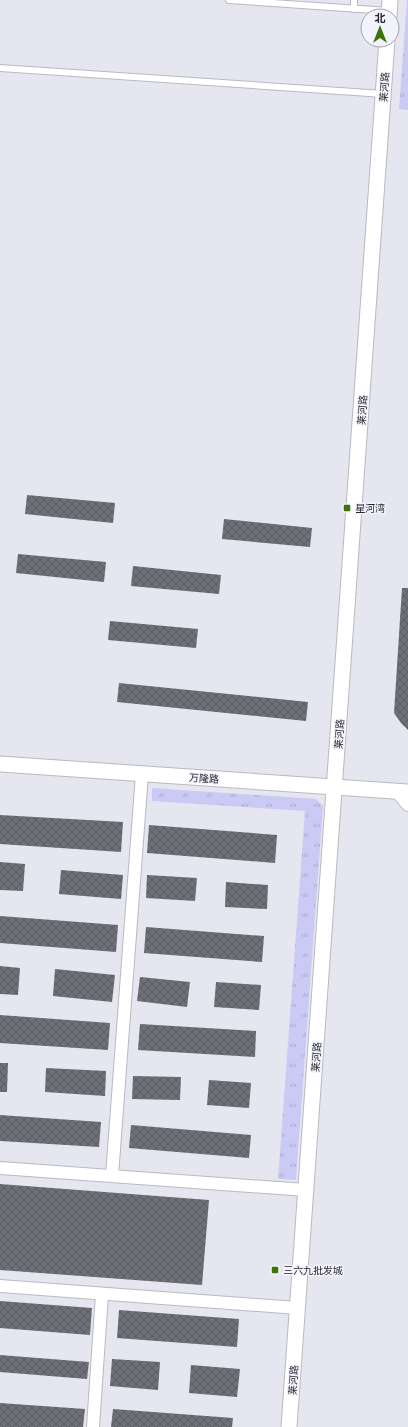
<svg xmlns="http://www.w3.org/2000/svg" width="408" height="1427" font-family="'IBM Plex Sans','Noto Sans SC',sans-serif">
	<defs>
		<pattern id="grass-tufts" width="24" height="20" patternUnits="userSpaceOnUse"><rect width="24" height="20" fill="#cacaf4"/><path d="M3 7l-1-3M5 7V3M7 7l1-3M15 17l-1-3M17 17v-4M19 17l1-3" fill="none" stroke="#adadd1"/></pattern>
		<pattern id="building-cross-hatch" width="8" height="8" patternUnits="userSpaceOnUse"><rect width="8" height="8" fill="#6f6f77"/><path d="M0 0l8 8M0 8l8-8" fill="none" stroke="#5b5b62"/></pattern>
	</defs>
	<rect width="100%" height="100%" fill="#e6e6f0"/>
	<g fill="url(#grass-tufts)">
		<polygon points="407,0 408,0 408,110 399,109"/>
		<polygon points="152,788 316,799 323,806 296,1180 278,1179 305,811 152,801"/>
	</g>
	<g fill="url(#building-cross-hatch)">
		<polygon points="27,495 115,503 113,523 25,514"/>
		<polygon points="224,519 312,528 310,547 222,539"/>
		<polygon points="18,554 106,562 104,582 16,573"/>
		<polygon points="133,566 221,575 219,594 131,586"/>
		<polygon points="402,588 408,588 408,730 401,723 394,713"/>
		<polygon points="110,621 198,629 196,648 108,640"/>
		<polygon points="119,683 308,702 306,721 117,702"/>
		<polygon points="0,815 123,822 121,852 0,844"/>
		<polygon points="149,825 277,835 275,863 147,853"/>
		<polygon points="0,862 25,864 23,891 0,890"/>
		<polygon points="61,870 123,875 121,899 59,894"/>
		<polygon points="147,875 197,878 195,901 146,898"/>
		<polygon points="226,882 268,885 267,909 225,907"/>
		<polygon points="0,916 118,925 116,952 0,943"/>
		<polygon points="146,927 264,936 262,962 144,953"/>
		<polygon points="0,966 20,968 18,995 0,994"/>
		<polygon points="55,969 115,975 112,1002 53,996"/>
		<polygon points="140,977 190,982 187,1007 137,1001"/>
		<polygon points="216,982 261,985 259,1010 214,1007"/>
		<polygon points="0,1015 110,1023 108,1050 0,1043"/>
		<polygon points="140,1024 256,1031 255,1057 138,1050"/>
		<polygon points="0,1063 8,1063 7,1092 0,1092"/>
		<polygon points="46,1068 106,1071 105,1096 45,1092"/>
		<polygon points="133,1076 181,1077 180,1100 132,1099"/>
		<polygon points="209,1080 251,1083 249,1108 207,1105"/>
		<polygon points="0,1115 101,1122 99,1147 0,1141"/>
		<polygon points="131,1125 251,1135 249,1158 129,1148"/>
		<polygon points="0,1184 209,1200 202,1285 0,1270"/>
		<polygon points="0,1301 92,1308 90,1335 0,1328"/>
		<polygon points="119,1310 239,1319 237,1347 117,1338"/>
		<polygon points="0,1355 89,1362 87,1379 0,1372"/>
		<polygon points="112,1359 160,1362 158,1390 110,1386"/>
		<polygon points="191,1365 240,1369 237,1397 189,1393"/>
		<polygon points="0,1403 85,1409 83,1427 0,1427"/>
		<polygon points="113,1409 233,1418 232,1427 111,1427"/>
	</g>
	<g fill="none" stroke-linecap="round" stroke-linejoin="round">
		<defs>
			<g id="service">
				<polyline points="229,0 389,11"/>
				<polyline points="354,9 354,0"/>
				<polyline points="0,68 384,94"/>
			</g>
			<g id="minor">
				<polyline points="397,792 408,805"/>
				<polyline points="0,1168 306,1190"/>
				<polyline points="112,1176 142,774"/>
				<polyline points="0,1286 298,1308"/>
				<polyline points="93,1427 102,1294"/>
			</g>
			<g id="tertiary">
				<polyline points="389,16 390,0"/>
				<polyline points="0,764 408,792"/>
				<polyline points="289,1427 387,40"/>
			</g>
		</defs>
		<use href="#service" stroke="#b9b9c3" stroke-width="8"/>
		<use href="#minor" stroke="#b9b9c3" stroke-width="14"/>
		<use href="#tertiary" stroke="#b9b9c3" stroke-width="17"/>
		<use href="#service" stroke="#fff" stroke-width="6"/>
		<use href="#minor" stroke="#fff" stroke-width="12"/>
		<use href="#tertiary" stroke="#fff" stroke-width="15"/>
	</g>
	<g fill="#3a7507" stroke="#f3f3fe" stroke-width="1.5">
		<rect x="343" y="504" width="8" height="8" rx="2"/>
		<rect x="271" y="1266" width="8" height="8" rx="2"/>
	</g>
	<g text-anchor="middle" stroke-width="3" stroke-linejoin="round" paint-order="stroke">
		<g font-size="10" fill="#252529" stroke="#f3f3fe">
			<text transform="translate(384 87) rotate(-86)" y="4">莱河路</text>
			<text transform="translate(362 410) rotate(-86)" y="4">莱河路</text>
			<text transform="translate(339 734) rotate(-86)" y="4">莱河路</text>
			<text transform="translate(204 778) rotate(4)" y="4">万隆路</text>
			<text transform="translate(316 1057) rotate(-86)" y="4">莱河路</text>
			<text transform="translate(293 1380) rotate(-86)" y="4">莱河路</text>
		</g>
		<g font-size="10" fill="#252529" stroke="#f3f3fe" text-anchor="start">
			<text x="355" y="512">星河湾</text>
			<text x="283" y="1274">三六九批发城</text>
		</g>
	</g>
	<g transform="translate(380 28)"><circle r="19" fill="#f3f3fe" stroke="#a1a1a9"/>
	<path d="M0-3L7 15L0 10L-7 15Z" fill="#3a7507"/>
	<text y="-6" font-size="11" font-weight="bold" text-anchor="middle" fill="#252529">北</text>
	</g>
</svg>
